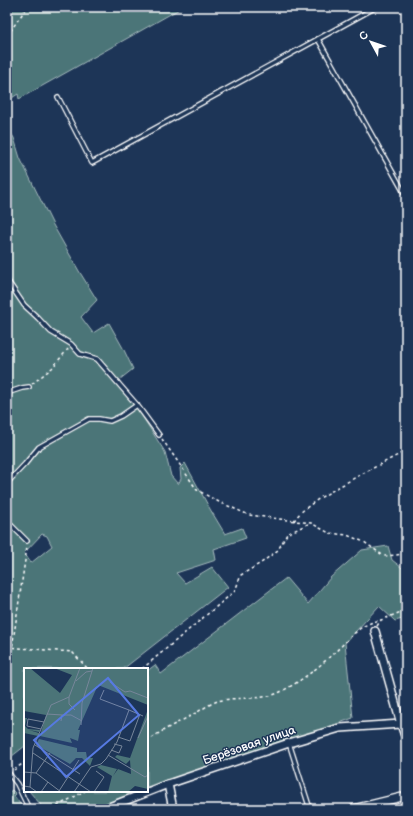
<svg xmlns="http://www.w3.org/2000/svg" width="413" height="816" font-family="'Balsamiq Sans',sans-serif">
	<rect width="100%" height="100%" fill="#1d3557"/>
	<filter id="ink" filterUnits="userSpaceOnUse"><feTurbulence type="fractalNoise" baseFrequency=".025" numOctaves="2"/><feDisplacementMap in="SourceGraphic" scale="8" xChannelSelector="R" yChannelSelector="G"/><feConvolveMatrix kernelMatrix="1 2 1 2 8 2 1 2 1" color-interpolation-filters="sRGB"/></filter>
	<g filter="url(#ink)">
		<g fill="#4b7478" stroke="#a5babc" fill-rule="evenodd">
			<polygon points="7,7 183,7 19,99 18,94 7,101"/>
			<path d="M7,120L11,127L9,130L14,138L20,158L53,225L79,271L97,300L81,317L93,333L109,323L123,348L133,369L119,380L165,452L171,476L178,484L181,479L180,468L185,463L210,509L225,534L242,528L246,538L214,549L216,560L176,573L185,583L212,567L228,587L123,669H25V746L7,760ZM42,534L47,536L52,546L31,563L24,553Z"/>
			<polygon points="388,546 392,560 406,571 406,618 395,621 379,606 345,643 353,718 105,809 41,809 41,805 29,791 147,791 147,671 155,665 161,674 286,578 308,604 331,577 362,550"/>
			<polygon points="12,790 16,794 14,796 24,809 7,809 7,794"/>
		</g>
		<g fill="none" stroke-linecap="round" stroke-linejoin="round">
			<defs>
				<g id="lane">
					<polyline points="39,7 40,7"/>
					<polyline points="318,39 376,7"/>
					<polyline points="58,97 92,163 318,39 406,196"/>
					<polyline points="7,280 24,305 38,318 51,332 71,344 80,354 97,359 137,405 159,435"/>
					<polyline points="7,393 22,388 29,387"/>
					<polyline points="7,483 25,464 39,447 89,419 99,419 110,421 121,416 137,405"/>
					<polyline points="7,521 27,541"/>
					<polyline points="289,743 310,809"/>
					<polyline points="7,771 17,784 29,809"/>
				</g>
				<g id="street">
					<polyline points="375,631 401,724 406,739"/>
					<polyline points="168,784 173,809"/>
					<polyline points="104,809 168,784 289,743 340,728 401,724 406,723"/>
					<polyline points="353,809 406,796"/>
				</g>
			</defs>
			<use href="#lane" stroke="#fff" stroke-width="6"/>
			<use href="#street" stroke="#fff" stroke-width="10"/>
			<g stroke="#fff" stroke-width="1.5" stroke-dasharray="3 3" stroke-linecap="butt">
				<polyline points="7,36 27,7"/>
				<polyline points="32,384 52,368 68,349"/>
				<polyline points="162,439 178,462 197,490 219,502 249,515 311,523 329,533 347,535 364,542 384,556 406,554"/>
				<path d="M294,521C300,511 310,505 320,498C346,482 373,468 400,454L406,452"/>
				<polyline points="377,626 381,620 406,610"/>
				<polyline points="7,647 72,652 88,669"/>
				<polyline points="7,663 12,648 27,547"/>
				<polyline points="142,669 235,591 241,575 261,563 278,550 287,534 310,523"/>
				<path d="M147,742C161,730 178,723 194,714C201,710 211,703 218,701C237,696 261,701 278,693C299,683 318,668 335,652C343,645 355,631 364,626C370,623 375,621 381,620"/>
				<polyline points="14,770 25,762"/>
				<polyline points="52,809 85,791"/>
			</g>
			<use href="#lane" stroke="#1d3557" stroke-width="3.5"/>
			<use href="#street" stroke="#1d3557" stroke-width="7"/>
		</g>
	</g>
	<g text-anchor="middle" stroke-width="3" stroke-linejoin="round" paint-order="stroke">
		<g font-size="12" fill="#fff" stroke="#1d3557">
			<text transform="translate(249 745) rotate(-19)" y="4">Берёзовая улица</text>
		</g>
	</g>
	<g transform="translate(24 668)">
		<rect width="124" height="124" fill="#1d3557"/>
		<path d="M0,0H6L36,25L48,7L30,0H124V37L74,17L54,62H56L54,73L46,70L48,75L16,68L22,47L0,43ZM124,41V121L111,118L104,124H84L88,108L73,99L77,97L93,101L89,108L94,101L107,106L106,92L102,96L91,89L93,87L106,90ZM0,50H3L1,58L4,61L16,62L15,64L5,62L15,65L14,68L0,65ZM15,71L53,80V84H62L63,90H69L66,98L58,90H52L46,96L12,77Z" fill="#4b7478"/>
		<path fill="none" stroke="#77869a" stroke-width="1" d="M52,13L62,4L68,3M86,14L101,24L106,23L124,30M45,29V36L51,42M105,42L119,48M23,46L38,47M37,53L38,47H47L58,53M57,57L58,35L69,0M17,61L3,58L4,51L20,54M94,69L106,73L116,46M114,70L124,48M11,77L56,106M87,82L95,85L98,78L90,76M9,85L67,124M84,87L121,109L124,107M0,104L12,105L37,124M12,105L26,85M0,118L6,119L13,124M6,119L9,80L25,42L27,37L45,29L56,0M35,123L55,92M17,124L24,114M50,124L67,99L77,96L82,91L93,74L105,42L76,31L80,22M70,124L80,109L72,103"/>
		<path fill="#567ae2" fill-opacity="0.15" stroke="#567ae2" stroke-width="2" d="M84,10L115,47L42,109L10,72Z"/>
		<rect width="124" height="124" fill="none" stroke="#fff" stroke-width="2"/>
	</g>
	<rect width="413" height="816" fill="none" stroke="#1d3557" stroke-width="24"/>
	<rect x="12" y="12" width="389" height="792" fill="none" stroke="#fff" stroke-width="1.5" filter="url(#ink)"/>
	<g transform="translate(371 42) rotate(310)" stroke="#1d3557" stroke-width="3" paint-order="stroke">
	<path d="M0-3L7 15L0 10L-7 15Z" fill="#ffffff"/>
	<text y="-6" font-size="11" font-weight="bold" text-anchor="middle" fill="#ffffff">С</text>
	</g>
</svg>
